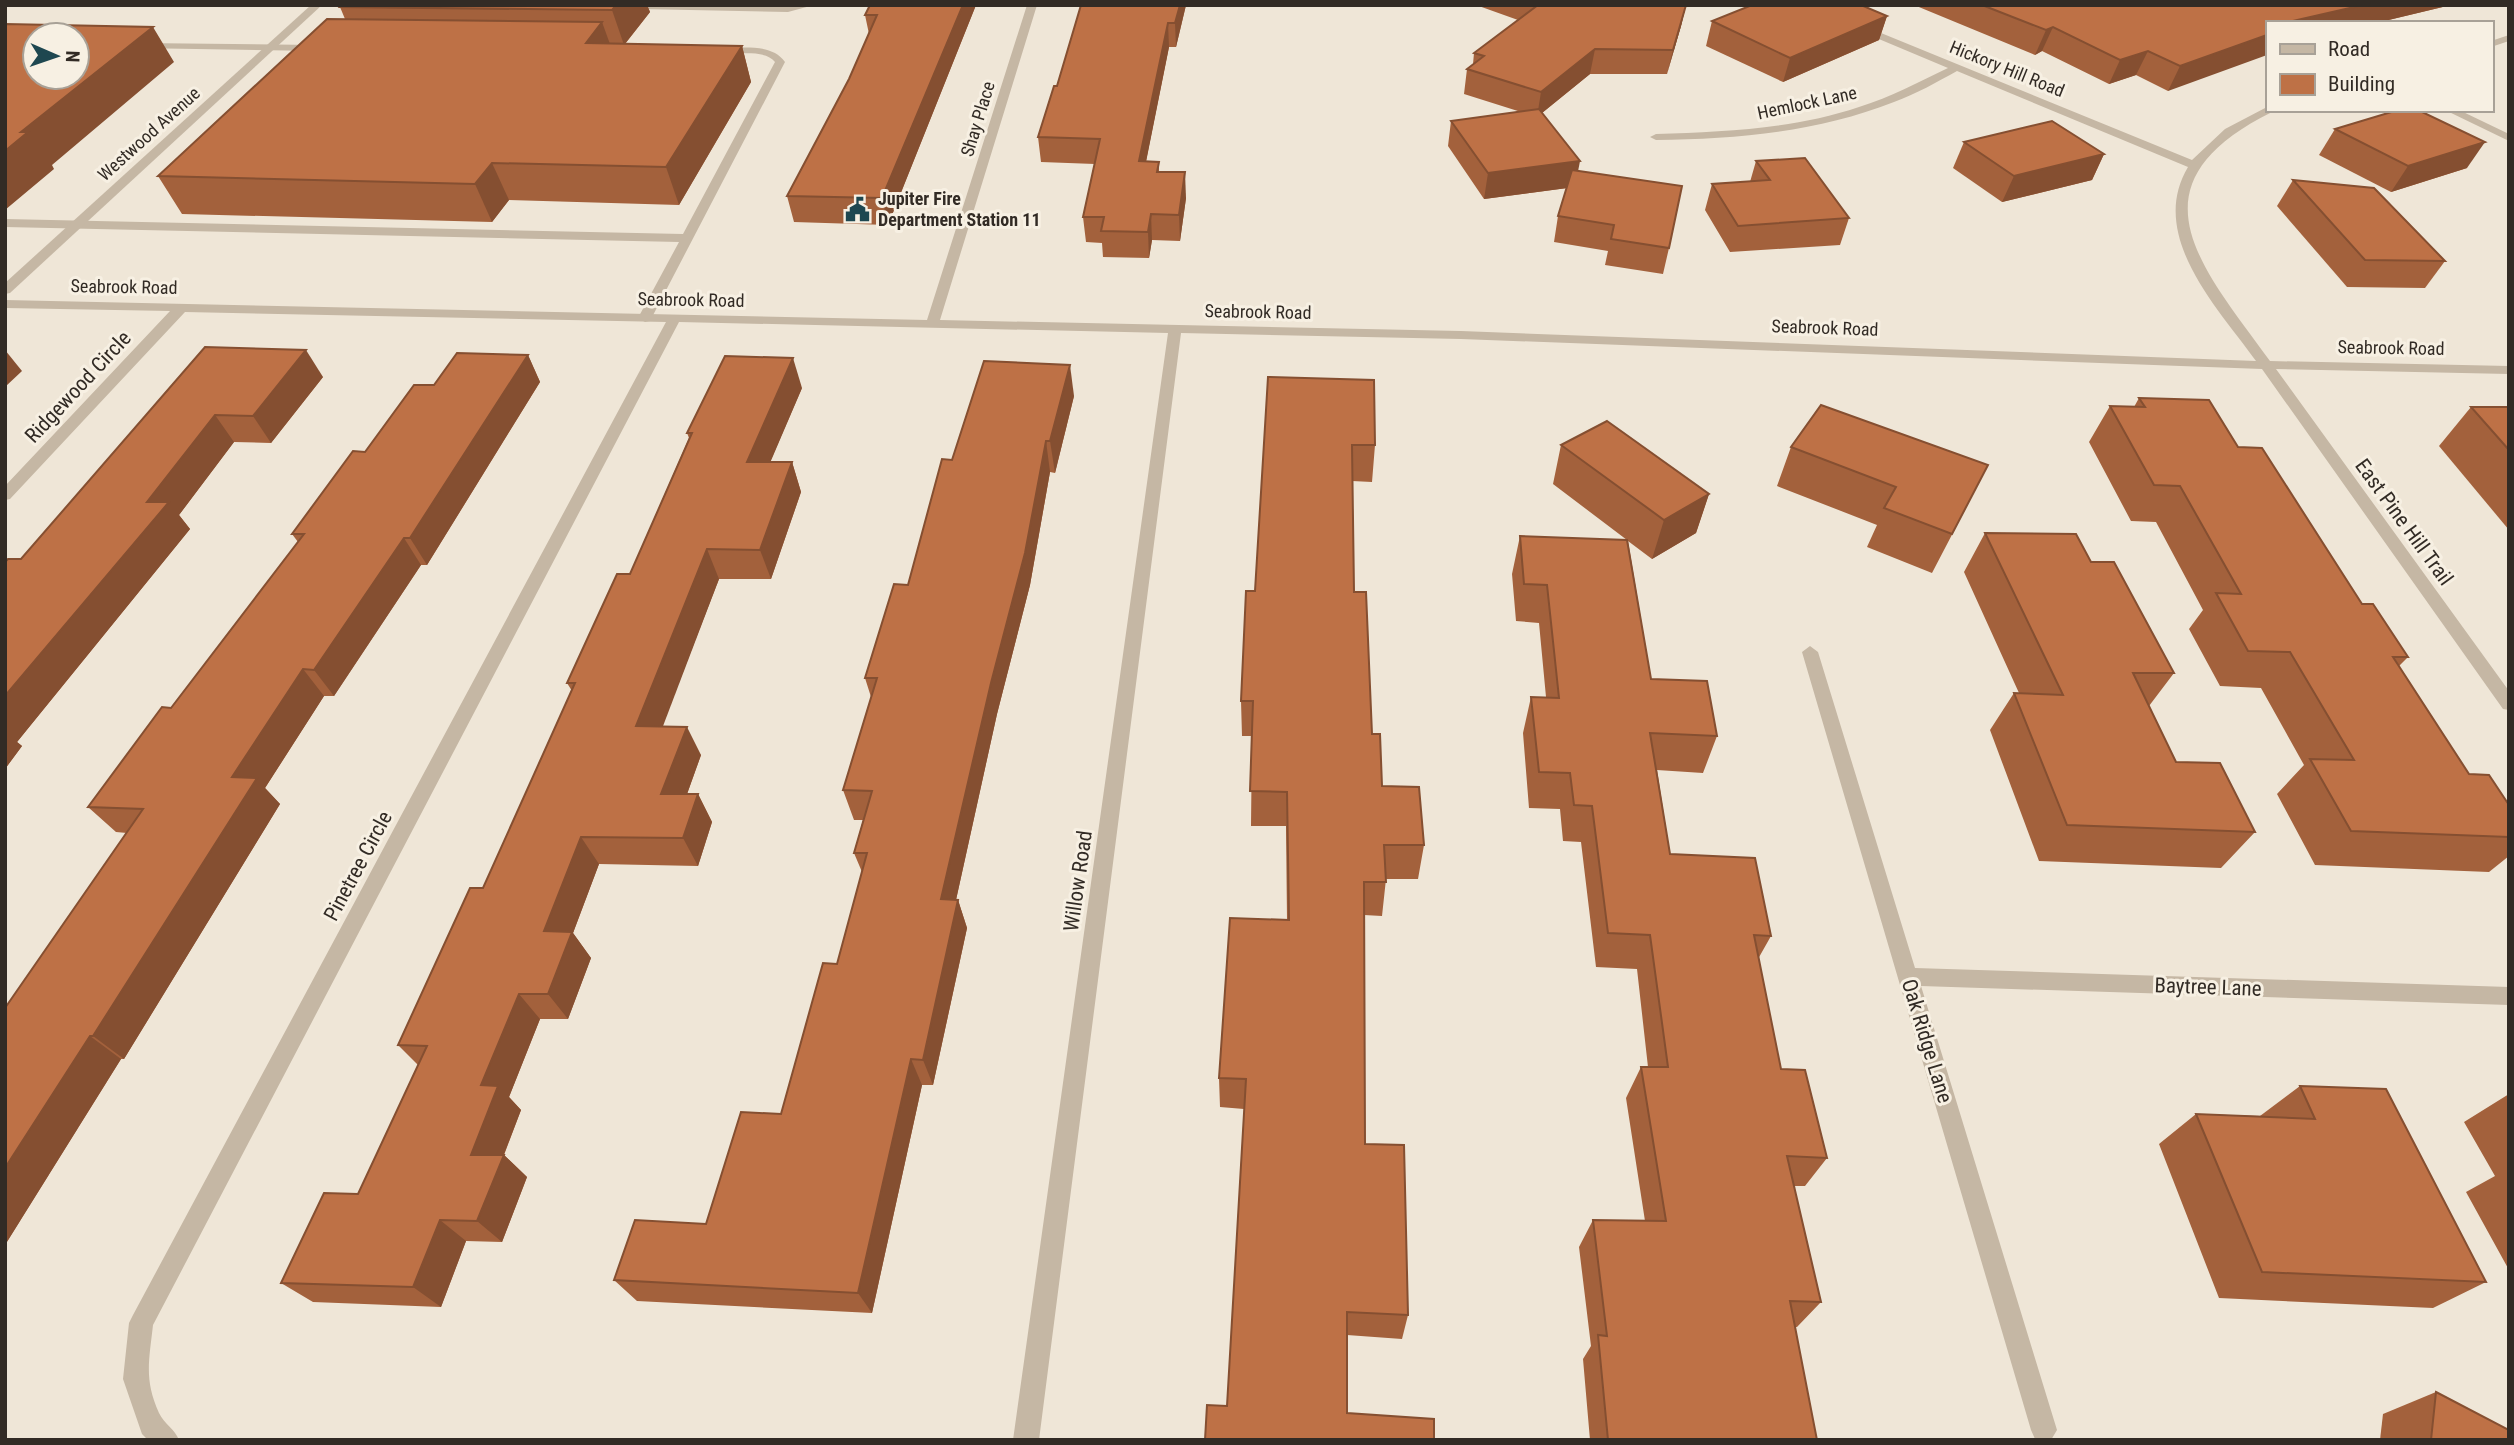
<svg xmlns="http://www.w3.org/2000/svg" width="2514" height="1445" font-family="'Roboto Condensed',sans-serif">
	<rect width="100%" height="100%" fill="#efe6d7"/>
	<g fill="none" stroke-linecap="round" stroke-linejoin="round">
		<g fill="#c5b7a4" fill-rule="evenodd">
			<polygon points="585,5 788,6 814,5 788,12 590,8"/>
			<polygon points="140,43 318,45 323,48 318,51 136,48 135,46"/>
			<path d="M721,48C742,48 772,43 785,62L650,321L645,322L638,318L679,242L5,227V219L683,234L775,62C765,48 733,56 717,53L716,51Z"/>
		</g>
		<g fill="#c5b7a4" fill-rule="evenodd">
			<polygon points="311,5 322,5 10,293 5,294 5,283"/>
			<path d="M1027,5H1037L940,320L1461,331L2256,361C2218,308 2147,236 2188,167L1957,71C1937,82 1916,94 1894,102C1818,132 1737,139 1656,140L1650,137L1656,134C1724,132 1794,129 1859,107C1891,97 1919,82 1948,68L1855,29L1854,27L1859,24L2192,160L2225,129L2267,107V110H2273L2272,112C2125,185 2201,266 2270,361L2509,366V374L2276,369L2509,691V710L2503,709L2262,369L1461,339L1181,333L1039,1440H1013L1168,333L679,322L153,1325C149,1361 144,1380 159,1413C164,1424 175,1429 179,1440H148L142,1434L123,1379L129,1323L133,1315L666,322L185,312L10,499L5,500V486L170,311L5,308V300L927,320Z"/>
			<polygon points="2509,35 2509,41 2491,47 2491,41"/>
			<polygon points="2445,110 2459,110 2509,134 2509,141"/>
			<polygon points="1810,646 1818,652 1915,968 2509,987 2509,1005 1921,986 2057,1430 2051,1440 2035,1439 2031,1430 1802,652"/>
		</g>
	</g>
	<g fill="#a3613c">
		<polygon points="342,5 647,5 650,12 625,44 742,46 751,82 679,205 509,200 492,222 182,214 158,176 345,19 340,7"/>
		<polygon points="870,5 976,5 888,225 794,222 787,196 849,79 869,34 865,15"/>
		<polygon points="1186,5 1176,47 1169,47 1146,161 1159,162 1159,172 1186,198 1180,241 1152,240 1149,258 1103,257 1102,243 1086,242 1083,217 1095,164 1041,162 1038,137 1057,86"/>
		<polygon points="1476,5 1686,5 1681,26 1667,74 1590,74 1542,113 1578,171 1669,248 1663,274 1605,265 1608,251 1554,242 1558,216 1567,188 1484,199 1448,146 1451,121 1521,112 1464,94 1467,69 1473,64 1474,53 1518,20"/>
		<polygon points="1914,5 2451,5 2376,23 2267,23 2168,91 2136,75 2109,84 2042,51 2035,55"/>
		<polygon points="1887,16 1879,40 1783,82 1706,46 1712,21"/>
		<polygon points="2335,129 2467,168 2391,192 2319,155"/>
		<polygon points="1964,142 2104,154 2092,180 2002,202 1953,168"/>
		<polygon points="1756,161 1849,218 1840,245 1730,252 1705,210 1712,184 1750,182"/>
		<polygon points="2293,180 2445,261 2425,288 2347,287 2277,206"/>
		<polygon points="205,347 323,377 271,443 234,442 179,515 190,529 17,742 22,746 5,769 5,562 21,559"/>
		<polygon points="528,355 540,382 427,565 421,565 334,696 324,696 265,788 280,804 124,1059 121,1059 5,1245 127,833 116,832 88,807 171,708 298,542 292,534 365,452 434,385"/>
		<polygon points="1268,377 1375,445 1372,482 1352,481 1354,592 1372,734 1382,786 1424,845 1418,879 1386,879 1382,916 1364,915 1365,1144 1408,1315 1402,1339 1347,1335 1227,1406 1244,1109 1220,1107 1219,1078 1287,920 1286,826 1251,826 1252,736 1242,736 1241,701 1255,591"/>
		<polygon points="802,388 770,462 792,462 801,492 771,579 719,579 662,726 701,755 687,794 698,794 712,822 698,866 599,864 573,933 591,958 568,1019 540,1019 509,1097 521,1110 504,1155 527,1177 502,1242 466,1241 441,1307 313,1302 281,1283 358,1194 418,1065 398,1045 483,888 572,691 567,683 630,574 689,438 687,433"/>
		<polygon points="1074,396 1055,473 1050,472 1030,585 997,714 956,900 958,900 967,928 933,1085 922,1085 872,1313 637,1301 614,1280 706,1224 781,1114 837,964 862,872 854,853 863,820 854,820 843,790 871,697 865,678 908,585 952,460"/>
		<polygon points="2139,398 2238,447 2362,604 2408,657 2399,666 2469,774 2509,805 2509,856 2489,872 2315,865 2277,794 2304,765 2261,688 2220,686 2189,629 2203,610 2156,522 2131,521 2089,442 2110,406 2134,407"/>
		<polygon points="2471,407 2509,407 2509,530 2439,446"/>
		<polygon points="1561,445 1709,494 1696,533 1652,559 1628,541 1651,679 1717,736 1703,773 1657,770 1670,854 1771,936 1758,959 1781,1069 1827,1158 1805,1186 1794,1186 1821,1302 1797,1327 1795,1327 1817,1440 1590,1440 1583,1359 1591,1346 1579,1247 1593,1220 1645,1221 1626,1098 1641,1067 1648,1067 1637,969 1596,967 1581,842 1563,841 1560,809 1529,808 1523,733 1531,697 1546,697 1539,623 1516,621 1512,574 1520,536 1627,540 1553,484"/>
		<polygon points="1791,447 1968,504 1932,573 1867,547 1877,525 1777,486"/>
		<polygon points="1985,533 2091,562 2174,673 2149,706 2176,762 2255,832 2221,868 2039,861 1990,730 2014,693 2019,693 1964,572"/>
		<polygon points="2300,1086 2486,1282 2433,1308 2219,1298 2159,1144 2196,1114 2260,1116"/>
		<polygon points="2509,1094 2509,1270 2466,1192 2495,1176 2464,1122"/>
		<polygon points="2436,1392 2509,1440 2380,1440 2383,1414"/>
	</g>
	<g fill="#854f31">
		<polygon points="616,5 647,5 650,12 624,45 612,10"/>
		<polygon points="963,5 976,5 888,225 882,198"/>
		<polygon points="1180,5 1186,5 1176,47 1175,23"/>
		<polygon points="1686,5 1681,26 1667,74 1673,50"/>
		<polygon points="2363,5 2451,5 2376,23 2292,23 2293,21"/>
		<polygon points="1887,16 1879,40 1783,82 1790,58"/>
		<polygon points="602,22 615,58 586,43"/>
		<polygon points="1168,23 1169,47 1141,187 1139,161"/>
		<polygon points="153,27 174,62 52,165 54,169 5,210 5,151 21,132"/>
		<polygon points="2053,27 2042,51 2035,55 2046,30"/>
		<polygon points="2267,35 2267,55 2168,91 2180,66"/>
		<polygon points="742,46 751,82 679,205 666,167"/>
		<polygon points="1595,49 1590,74 1537,117 1541,92"/>
		<polygon points="2148,51 2136,75 2109,84 2120,60"/>
		<polygon points="2485,142 2467,168 2391,192 2408,166"/>
		<polygon points="2104,154 2092,180 2002,202 2014,176"/>
		<polygon points="1580,161 1575,187 1484,199 1488,173"/>
		<polygon points="492,163 509,200 492,222 475,184"/>
		<polygon points="1185,172 1186,198 1180,241 1179,215"/>
		<polygon points="1151,214 1152,240 1149,258 1148,232"/>
		<polygon points="5,350 22,371 5,387"/>
		<polygon points="306,350 323,377 271,443 253,416"/>
		<polygon points="528,355 540,382 427,565 410,538"/>
		<polygon points="793,358 802,388 758,491 747,462"/>
		<polygon points="1070,365 1074,396 1055,473 1050,441"/>
		<polygon points="215,415 234,442 179,515 190,529 17,742 22,746 5,769 5,696 147,502"/>
		<polygon points="1046,441 1050,472 1030,585 997,714 950,927 941,899"/>
		<polygon points="792,462 801,492 771,579 760,550"/>
		<polygon points="1709,494 1696,533 1652,559 1664,520"/>
		<polygon points="404,538 421,565 334,696 314,670"/>
		<polygon points="707,549 719,579 652,755 636,726"/>
		<polygon points="303,669 324,696 265,788 280,804 124,1059 93,1036 232,777"/>
		<polygon points="687,727 701,755 677,822 661,794"/>
		<polygon points="698,794 712,822 698,866 683,838"/>
		<polygon points="581,837 599,864 573,933 591,958 568,1019 548,994 544,931"/>
		<polygon points="958,900 967,928 933,1085 923,1060"/>
		<polygon points="519,994 540,1019 509,1097 521,1110 496,1175 504,1155 527,1177 502,1242 477,1221 471,1155 481,1085"/>
		<polygon points="90,1036 121,1059 5,1245 5,1168"/>
		<polygon points="911,1059 922,1085 872,1313 858,1293"/>
		<polygon points="440,1220 466,1241 441,1307 413,1287"/>
	</g>
	<g fill="#be7146" stroke="#854f31" stroke-width="2" fill-rule="evenodd">
		<polygon points="342,5 616,5 612,10 340,7"/>
		<polygon points="870,5 963,5 882,198 787,196 849,79 877,15 865,15"/>
		<polygon points="1081,5 1180,5 1175,23 1168,23 1139,161 1159,162 1157,172 1185,172 1179,215 1151,214 1148,232 1101,231 1104,217 1083,217 1100,139 1038,137 1054,86 1057,86"/>
		<polygon points="1538,5 1686,5 1673,50 1595,49 1541,92 1467,69 1484,56 1474,53"/>
		<polygon points="1752,5 1861,5 1887,16 1790,58 1712,21"/>
		<polygon points="1982,5 2363,5 2293,21 2296,23 2267,23 2267,35 2180,66 2148,51 2120,60 2053,27 2046,30"/>
		<polygon points="327,19 602,22 586,43 742,46 666,167 492,163 475,184 158,176"/>
		<path d="M5,24L153,27L21,132H28L5,151ZM35,35H77V77H35Z"/>
		<polygon points="1539,109 1580,161 1488,173 1451,121"/>
		<polygon points="2398,110 2418,110 2485,142 2408,166 2335,129"/>
		<polygon points="2052,121 2104,154 2014,176 1964,142"/>
		<polygon points="1805,158 1849,218 1738,226 1712,184 1770,180 1756,161"/>
		<polygon points="1572,170 1682,186 1669,248 1611,239 1614,225 1558,216"/>
		<polygon points="2293,180 2374,188 2445,261 2365,260"/>
		<polygon points="205,347 306,350 253,416 215,415 147,502 169,502 5,696 5,562 8,559 21,559"/>
		<polygon points="457,353 528,355 410,538 404,538 314,670 303,669 232,777 257,778 93,1036 90,1036 5,1168 5,1008 143,809 88,807 162,707 171,708 304,534 292,534 353,451 365,452 414,385 434,385"/>
		<polygon points="725,356 793,358 747,462 792,462 760,550 707,549 636,726 687,727 661,794 698,794 683,838 581,837 544,931 572,932 548,994 519,994 481,1085 498,1086 471,1155 504,1155 477,1221 440,1220 413,1287 281,1283 324,1193 358,1194 427,1046 398,1045 470,888 483,888 575,683 567,683 617,574 630,574 692,433 687,433"/>
		<polygon points="984,361 1070,365 1050,441 1046,441 1025,553 991,683 941,899 958,900 923,1060 911,1059 858,1293 614,1280 635,1220 706,1224 741,1112 781,1114 823,963 837,964 867,853 854,853 872,791 843,790 877,678 865,678 894,584 908,585 942,459 952,460"/>
		<polygon points="1268,377 1374,380 1375,445 1352,445 1354,592 1366,592 1372,734 1380,734 1382,786 1419,787 1424,845 1384,845 1386,882 1364,882 1365,1144 1404,1145 1408,1315 1347,1312 1347,1413 1434,1419 1434,1440 1205,1440 1207,1405 1227,1406 1246,1079 1219,1078 1230,918 1289,920 1287,792 1250,791 1253,701 1241,701 1246,591 1255,591"/>
		<polygon points="2139,398 2209,400 2238,447 2262,448 2362,604 2373,604 2408,657 2393,657 2469,774 2489,775 2509,805 2509,837 2351,831 2310,759 2354,760 2290,652 2248,651 2216,593 2241,594 2180,486 2154,485 2110,406 2145,407"/>
		<polygon points="1821,405 1988,465 1952,534 1884,508 1896,487 1791,447"/>
		<polygon points="2471,407 2509,407 2509,450"/>
		<polygon points="1607,421 1709,494 1664,520 1561,445"/>
		<polygon points="1985,533 2076,534 2091,562 2114,562 2174,673 2133,673 2176,762 2220,763 2255,832 2067,825 2014,693 2063,695"/>
		<polygon points="1520,536 1627,540 1651,679 1707,681 1717,736 1650,733 1670,854 1755,858 1771,936 1754,935 1781,1069 1805,1070 1827,1158 1787,1156 1821,1302 1790,1301 1817,1440 1608,1440 1598,1335 1607,1336 1593,1220 1666,1221 1641,1067 1668,1067 1650,935 1608,933 1592,806 1574,805 1570,773 1539,772 1531,697 1559,698 1547,585 1524,584"/>
		<polygon points="2300,1086 2386,1089 2486,1282 2262,1272 2196,1114 2315,1119"/>
		<polygon points="2436,1392 2509,1430 2509,1440 2431,1440"/>
	</g>
	<defs>
		<symbol id="civic-bare" viewBox="-9 -9 18 18"><path d="M-.6-6.5H3V-4.5H.6V-3L4-1V1h2V6H-6V1h2V-1L-.6-3ZM-1.2 2.5V6h2.4V2.5Z" fill="#1e4750" stroke="#f7f0e3" stroke-width="2.5" paint-order="stroke"/></symbol>
	</defs>
	<g fill-rule="evenodd">
		<use href="#civic-bare" x="840" y="192" width="35" height="35"/>
	</g>
	<g text-anchor="middle" stroke-width="6" stroke-linejoin="round" paint-order="stroke">
		<g font-size="18" fill="#322b25" stroke="#f7f0e3">
			<text transform="translate(2007 69) rotate(22)" y="6">Hickory Hill Road</text>
			<text transform="translate(1807 103) rotate(-12)" y="6">Hemlock Lane</text>
			<text transform="translate(978 119) rotate(-73)" y="6">Shay Place</text>
			<text transform="translate(149 134) rotate(-42)" y="6">Westwood Avenue</text>
			<text transform="translate(124 287) rotate(1)" y="6">Seabrook Road</text>
			<text transform="translate(691 300) rotate(1)" y="6">Seabrook Road</text>
			<text transform="translate(1258 312) rotate(1)" y="6">Seabrook Road</text>
			<text transform="translate(1825 328) rotate(2)" y="6">Seabrook Road</text>
			<text transform="translate(2391 348) rotate(1)" y="6">Seabrook Road</text>
		</g>
		<g font-size="18" font-weight="bold" fill="#322b25" stroke="#f7f0e3" text-anchor="start">
			<text x="878" y="205">Jupiter Fire<tspan x="878" dy="21">Department Station 11</tspan></text>
		</g>
		<g font-size="21" fill="#322b25" stroke="#f7f0e3">
			<text transform="translate(78 387) rotate(-47)" y="7">Ridgewood Circle</text>
			<text transform="translate(2404 522) rotate(54)" y="7">East Pine Hill Trail</text>
			<text transform="translate(358 866) rotate(-62)" y="7">Pinetree Circle</text>
			<text transform="translate(1078 881) rotate(-82)" y="7">Willow Road</text>
			<text transform="translate(2208 987) rotate(2)" y="7">Baytree Lane</text>
			<text transform="translate(1927 1041) rotate(73)" y="7">Oak Ridge Lane</text>
		</g>
	</g>
	<rect width="2514" height="1445" fill="none" stroke="#322b25" stroke-width="14"/>
	<rect x="2266" y="21" width="228" height="91" fill="#f7f0e3" stroke="#a8a197" stroke-width="2"/>
	<rect x="2280" y="44" width="35" height="10" fill="#c5b7a4" stroke="#a8a197" stroke-width="2"/>
	<text x="2328" y="56" font-size="21" fill="#322b25">Road</text>
	<rect x="2280" y="74" width="35" height="21" fill="#be7146" stroke="#a8a197" stroke-width="2"/>
	<text x="2328" y="91" font-size="21" fill="#322b25">Building</text>
	<g transform="translate(56 56) rotate(92)"><circle r="33" fill="#f7f0e3" stroke="#a8a197" stroke-width="2"/>
	<path d="M0-5L12 26L0 18L-12 26Z" fill="#1e4750"/>
	<text y="-10" font-size="19" font-weight="bold" text-anchor="middle" fill="#322b25">N</text>
	</g>
</svg>
